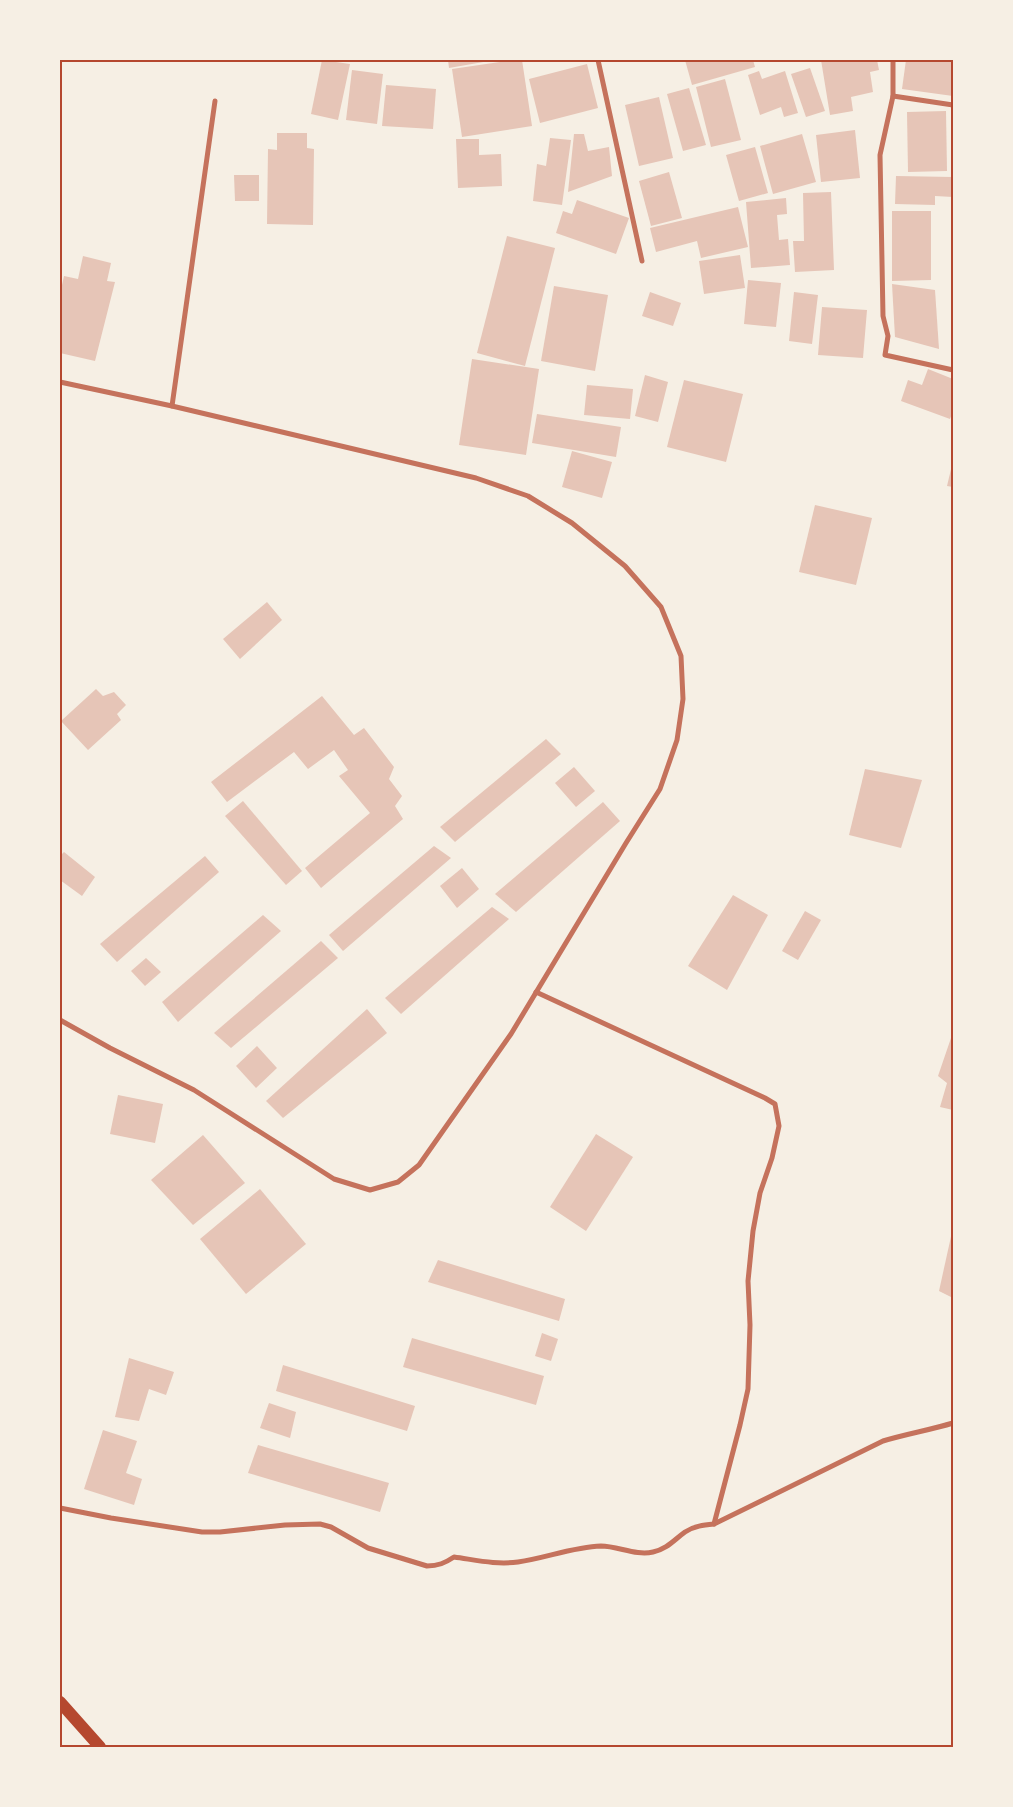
<svg xmlns="http://www.w3.org/2000/svg" width="1013" height="1807" font-family="'Space Grotesk',sans-serif">
	<rect width="100%" height="100%" fill="#f6efe4"/>
	<g fill="#e6c5b7">
		<polygon points="322,60 350,64 338,120 311,114"/>
		<polygon points="448,60 489,60 489,61 449,68"/>
		<polygon points="513,60 522,60 532,126 462,137 452,69"/>
		<polygon points="685,60 753,60 755,67 692,85"/>
		<polygon points="821,60 877,60 879,70 870,72 873,92 851,97 853,111 830,115"/>
		<polygon points="906,60 953,60 953,96 902,89"/>
		<polygon points="587,64 598,108 540,123 529,79"/>
		<polygon points="810,68 825,111 806,117 791,74"/>
		<polygon points="352,70 383,74 377,124 346,120"/>
		<polygon points="759,71 762,79 785,71 798,113 784,117 781,107 760,115 748,75"/>
		<polygon points="725,79 741,140 711,147 696,87"/>
		<polygon points="386,85 436,89 433,129 382,126"/>
		<polygon points="689,88 706,145 683,151 667,94"/>
		<polygon points="659,97 673,158 639,166 625,105"/>
		<polygon points="946,111 947,171 908,172 907,112"/>
		<polygon points="855,130 860,178 821,182 816,135"/>
		<polygon points="277,133 307,133 307,148 314,149 313,225 267,224 268,149 277,150"/>
		<polygon points="574,134 584,134 588,151 609,147 612,176 568,192"/>
		<polygon points="802,134 816,182 773,194 760,146"/>
		<polygon points="550,138 571,140 562,205 533,201 537,164 546,166"/>
		<polygon points="456,139 479,139 479,155 501,154 502,186 458,188"/>
		<polygon points="755,147 768,193 739,201 726,155"/>
		<polygon points="669,172 682,218 651,226 639,181"/>
		<polygon points="234,175 259,175 259,201 235,201"/>
		<polygon points="896,176 953,177 953,197 935,196 935,205 895,204"/>
		<polygon points="831,192 834,270 795,272 793,241 804,241 803,193"/>
		<polygon points="786,198 787,214 777,215 779,240 788,239 790,265 751,268 746,202"/>
		<polygon points="577,200 629,218 616,254 556,233 563,211 572,214"/>
		<polygon points="738,207 748,247 701,258 697,241 656,252 650,228"/>
		<polygon points="892,211 931,211 931,280 892,281"/>
		<polygon points="507,236 555,248 525,366 477,353"/>
		<polygon points="740,255 745,288 704,294 699,261"/>
		<polygon points="83,256 111,263 107,281 115,282 95,361 60,353 60,294 64,276 78,279"/>
		<polygon points="748,280 781,283 776,327 744,324"/>
		<polygon points="892,284 935,290 939,349 895,337"/>
		<polygon points="554,286 608,295 595,371 541,361"/>
		<polygon points="650,292 681,303 673,326 642,316"/>
		<polygon points="794,292 818,295 812,344 789,341"/>
		<polygon points="822,307 867,310 863,358 818,355"/>
		<polygon points="472,359 539,369 526,455 459,445"/>
		<polygon points="928,369 953,379 953,411 950,419 901,401 908,380 922,385"/>
		<polygon points="645,375 668,382 658,422 635,416"/>
		<polygon points="684,380 743,394 726,462 667,447"/>
		<polygon points="587,385 633,389 630,419 584,415"/>
		<polygon points="537,414 621,427 616,457 532,443"/>
		<polygon points="572,451 612,462 602,498 562,487"/>
		<polygon points="952,465 953,465 953,487 947,486"/>
		<polygon points="815,505 872,518 856,585 799,572"/>
		<polygon points="267,602 282,620 240,659 223,639"/>
		<polygon points="96,689 103,696 114,692 126,705 117,714 121,720 88,750 61,721"/>
		<polygon points="322,696 354,735 364,728 394,767 389,779 402,796 395,806 403,819 321,888 305,868 370,813 339,776 348,770 334,750 308,769 294,752 227,802 211,782"/>
		<polygon points="546,739 561,754 455,842 440,827"/>
		<polygon points="574,767 595,791 576,807 555,783"/>
		<polygon points="865,769 922,780 901,848 849,835"/>
		<polygon points="243,801 302,871 286,885 225,816"/>
		<polygon points="603,802 620,821 516,912 495,894"/>
		<polygon points="434,846 451,858 343,951 329,935"/>
		<polygon points="64,852 95,877 82,896 60,880 60,856"/>
		<polygon points="205,856 219,872 117,962 100,944"/>
		<polygon points="462,868 479,889 457,908 440,886"/>
		<polygon points="733,895 768,915 727,990 688,966"/>
		<polygon points="492,907 509,919 401,1014 385,998"/>
		<polygon points="805,911 821,920 798,960 782,951"/>
		<polygon points="263,915 281,931 178,1022 162,1002"/>
		<polygon points="321,941 338,958 231,1048 214,1033"/>
		<polygon points="146,958 161,972 145,986 131,971"/>
		<polygon points="367,1009 387,1033 283,1118 266,1101"/>
		<polygon points="951,1038 953,1039 953,1110 940,1107 947,1083 938,1076"/>
		<polygon points="257,1046 277,1068 256,1088 236,1066"/>
		<polygon points="118,1095 163,1104 155,1143 110,1134"/>
		<polygon points="596,1134 633,1157 586,1231 550,1207"/>
		<polygon points="203,1135 245,1183 193,1225 151,1180"/>
		<polygon points="260,1189 306,1244 246,1294 200,1239"/>
		<polygon points="952,1232 953,1232 953,1298 939,1291"/>
		<polygon points="438,1260 565,1299 559,1321 428,1282"/>
		<polygon points="542,1333 558,1339 551,1361 535,1356"/>
		<polygon points="412,1338 544,1376 536,1405 403,1367"/>
		<polygon points="129,1358 174,1372 166,1395 149,1389 139,1421 115,1417"/>
		<polygon points="283,1365 415,1406 407,1431 276,1391"/>
		<polygon points="269,1403 296,1412 290,1438 260,1428"/>
		<polygon points="103,1430 137,1441 126,1473 142,1479 134,1505 84,1489"/>
		<polygon points="258,1445 389,1483 380,1512 248,1473"/>
	</g>
	<g fill="none" stroke-linecap="round" stroke-linejoin="round">
		<g stroke="#c5725c" stroke-width="5">
			<polyline points="598,60 642,261"/>
			<polyline points="893,60 893,96 880,155 883,316 888,336 885,355 953,370"/>
			<polyline points="893,96 953,105"/>
			<polyline points="60,382 172,406 476,478 528,496 572,523 625,566 661,607 681,656 683,699 677,740 660,789 626,843 511,1034 419,1165 398,1182 370,1190 334,1179 194,1090 110,1048 60,1020"/>
			<polyline points="172,406 215,101"/>
			<polyline points="536,992 765,1098 775,1104 779,1126 772,1158 760,1193 753,1231 748,1281 750,1325 748,1389 740,1425 714,1524"/>
			<path d="M60,1508L111,1518L202,1532H220L285,1525L320,1524L331,1527L368,1548L427,1566C438,1566 445,1563 454,1557C476,1560 496,1565 518,1562C546,1558 573,1547 601,1546C618,1546 636,1556 653,1552C667,1549 674,1540 685,1532C694,1526 704,1525 714,1524L883,1441C906,1434 930,1430 953,1423"/>
		</g>
		<polyline stroke="#b5482f" stroke-width="12" points="60,1702 100,1747"/>
	</g>
	<rect width="1013" height="1807" fill="none" stroke="#f6efe4" stroke-width="122"/>
	<rect x="61" y="61" width="891" height="1685" fill="none" stroke="#b5482f" stroke-width="2"/>
</svg>
